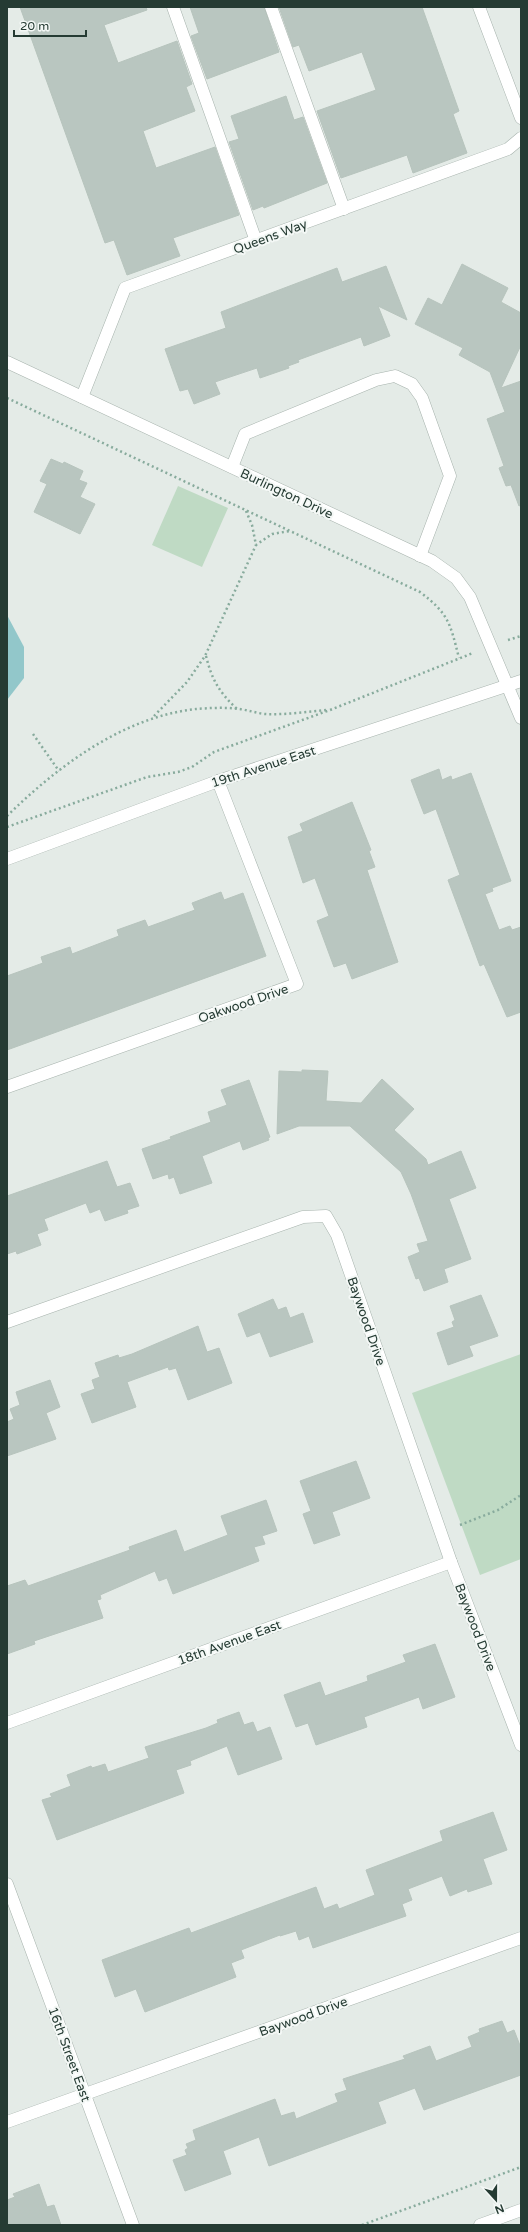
<svg xmlns="http://www.w3.org/2000/svg" width="528" height="2232" font-family="'Varela Round',sans-serif">
	<rect width="100%" height="100%" fill="#e4ebe7"/>
	<g fill="#bfdac4">
		<polygon points="178,486 228,508 202,567 152,545"/>
		<polygon points="521,1354 521,1559 480,1575 412,1393"/>
	</g>
	<polygon fill="#92c7ca" points="7,615 24,647 24,678 7,700"/>
	<g fill="#b9c6c0" stroke="#b7c4bd">
		<polygon points="20,7 146,7 147,10 104,25 118,63 177,41 192,84 186,87 195,111 143,131 156,168 215,147 239,215 173,238 180,256 127,275 114,240 105,243"/>
		<polygon points="190,7 264,7 279,52 207,79 191,36 199,33"/>
		<polygon points="279,7 422,7 459,111 453,114 467,153 413,173 407,155 341,178 317,111 376,90 362,52 309,71 299,45 293,47"/>
		<polygon points="286,96 294,120 303,117 327,183 264,208 263,206 253,210 229,142 239,139 231,116"/>
		<polygon points="462,264 508,288 501,302 521,313 521,345 501,388 521,381 521,505 519,506 511,485 506,486 499,468 504,466 487,419 505,412 490,372 459,355 463,348 415,324 428,298 442,305"/>
		<polygon points="386,266 407,320 378,306 390,336 364,346 361,337 298,360 299,362 288,366 289,368 260,378 257,368 215,382 220,394 194,404 188,389 180,391 165,349 226,328 221,312 337,268 342,282"/>
		<polygon points="51,459 63,464 64,462 83,471 79,480 87,483 80,497 95,504 80,534 34,512 47,484 40,481"/>
		<polygon points="439,769 442,780 451,776 452,780 471,773 511,881 492,888 493,891 485,894 499,930 510,926 512,930 521,927 521,1012 507,1017 484,964 480,966 448,880 460,875 436,809 424,814 411,780"/>
		<polygon points="352,802 371,850 369,851 375,867 367,870 398,962 352,979 346,963 334,967 317,921 329,916 315,878 303,883 288,837 303,831 300,824"/>
		<polygon points="221,892 224,900 243,893 266,956 7,1050 7,976 43,963 41,957 70,947 72,954 119,936 117,930 145,920 148,927 195,910 192,903"/>
		<polygon points="302,1070 328,1071 326,1101 361,1103 382,1079 414,1109 394,1130 426,1159 428,1165 461,1151 476,1188 449,1199 471,1259 444,1269 448,1282 424,1291 419,1278 416,1279 408,1257 420,1252 417,1244 428,1241 411,1194 401,1172 350,1126 299,1126 277,1134 279,1071 302,1072"/>
		<polygon points="249,1080 270,1137 268,1138 269,1140 243,1150 240,1141 202,1156 212,1183 180,1194 174,1177 169,1179 168,1174 153,1179 142,1149 171,1139 170,1137 211,1122 208,1112 227,1105 221,1090"/>
		<polygon points="107,1161 117,1187 130,1183 139,1206 127,1210 128,1213 105,1221 100,1209 90,1213 86,1203 44,1219 48,1230 37,1234 41,1245 17,1254 16,1251 7,1254 7,1196"/>
		<polygon points="481,1295 498,1336 469,1346 473,1356 448,1365 437,1333 454,1327 452,1322 455,1320 450,1306"/>
		<polygon points="273,1299 278,1310 286,1307 290,1318 303,1313 313,1342 270,1357 260,1332 247,1337 238,1314"/>
		<polygon points="198,1326 207,1352 219,1348 232,1383 188,1400 176,1368 169,1370 168,1367 127,1382 136,1407 92,1423 81,1394 95,1389 92,1380 100,1377 95,1363 118,1355 119,1358 132,1354"/>
		<polygon points="50,1380 60,1407 46,1413 56,1439 7,1456 7,1422 14,1419 10,1409 20,1405 16,1392"/>
		<polygon points="356,1461 370,1498 332,1512 340,1535 314,1544 303,1514 311,1511 300,1481"/>
		<polygon points="266,1500 277,1531 262,1536 265,1544 254,1547 259,1561 173,1594 167,1578 159,1581 155,1571 100,1595 101,1599 97,1600 103,1618 34,1641 35,1644 7,1654 7,1586 25,1580 28,1586 130,1550 129,1547 176,1530 184,1552 228,1535 221,1516"/>
		<polygon points="435,1644 455,1697 423,1709 419,1697 364,1717 367,1727 316,1745 308,1723 296,1727 284,1695 320,1682 325,1696 368,1681 367,1676 406,1662 403,1655"/>
		<polygon points="239,1712 244,1725 253,1722 257,1732 270,1727 282,1759 238,1775 227,1746 190,1761 191,1765 176,1770 184,1793 57,1840 42,1800 52,1797 50,1794 71,1786 67,1775 91,1766 92,1768 105,1764 108,1772 149,1758 145,1747 206,1728 218,1723 217,1720"/>
		<polygon points="493,1812 507,1850 483,1859 492,1884 468,1892 467,1889 450,1896 442,1876 408,1889 412,1900 402,1904 406,1916 313,1948 309,1936 299,1940 296,1931 280,1936 280,1935 241,1950 244,1958 231,1963 236,1977 145,2012 136,1989 115,1997 102,1960 189,1928 191,1933 316,1887 324,1909 337,1904 339,1909 375,1895 366,1870 443,1841 440,1831"/>
		<polygon points="502,2021 507,2033 514,2030 521,2048 521,2075 424,2110 415,2088 378,2102 386,2123 269,2166 259,2137 223,2151 231,2174 185,2191 173,2160 187,2155 185,2150 188,2148 186,2144 196,2140 193,2130 275,2099 281,2116 294,2112 296,2119 338,2102 335,2094 347,2090 343,2079 405,2059 403,2056 430,2046 436,2061 472,2047 468,2037 480,2032 479,2029"/>
		<polygon points="39,2184 47,2207 54,2205 61,2225 7,2225 7,2200 15,2197 13,2194"/>
	</g>
	<g fill="none" stroke-linecap="round" stroke-linejoin="round">
		<defs>
			<g id="service">
				<polyline points="173,7 256,241"/>
				<polyline points="271,7 344,209"/>
				<polyline points="232,467 245,434 376,380 395,376 412,384 422,398 450,476 420,556"/>
			</g>
			<g id="minor">
				<polyline points="479,7 521,118"/>
				<polyline points="7,362 432,561 456,578 470,597 521,718"/>
				<polyline points="82,397 125,288 508,149 521,138"/>
				<polyline points="7,1087 297,984 218,781"/>
				<polyline points="7,1322 303,1217 326,1216 337,1235 451,1562 521,1745"/>
				<polyline points="7,1723 451,1562"/>
				<polyline points="7,1884 133,2225"/>
				<polyline points="7,2122 521,1938"/>
			</g>
			<g id="tertiary">
				<polyline points="7,859 218,781 521,681"/>
				<polyline points="480,2225 521,2210"/>
			</g>
		</defs>
		<use href="#service" stroke="#a7b3ad" stroke-width="13"/>
		<use href="#minor" stroke="#a7b3ad" stroke-width="13"/>
		<use href="#tertiary" stroke="#a7b3ad" stroke-width="13"/>
		<g stroke="#88ab9d" stroke-width="2.5" stroke-dasharray="2 3" stroke-linecap="butt">
			<path d="M7,398L420,592C449,614 450,623 459,658"/>
			<polyline points="246,511 252,525 256,545 272,534 290,531"/>
			<polyline points="508,640 521,636"/>
			<path d="M206,656C212,680 219,692 237,709"/>
			<polyline points="154,716 187,682 205,656 256,545"/>
			<polyline points="33,734 59,771"/>
			<path d="M7,816C58,766 123,717 196,709C209,708 225,707 239,709C248,710 256,713 265,714C285,715 306,712 326,710"/>
			<polyline points="7,827 147,777 178,772 192,767 214,752 330,710 473,653"/>
			<polyline points="460,1525 498,1510 521,1495"/>
			<polyline points="362,2225 521,2167"/>
		</g>
		<use href="#service" stroke="#fff" stroke-width="12"/>
		<use href="#minor" stroke="#fff" stroke-width="12"/>
		<use href="#tertiary" stroke="#fff" stroke-width="12"/>
	</g>
	<g text-anchor="middle" stroke-width="4" stroke-linejoin="round" paint-order="stroke">
		<g font-size="13" fill="#253b33" stroke="#f4f8f6">
			<text transform="translate(270 236) rotate(-20)" y="5">Queens Way</text>
			<text transform="translate(287 493) rotate(25)" y="5">Burlington Drive</text>
			<text transform="translate(263 766) rotate(-18)" y="5">19th Avenue East</text>
			<text transform="translate(243 1003) rotate(-19)" y="5">Oakwood Drive</text>
			<text transform="translate(367 1321) rotate(71)" y="5">Baywood Drive</text>
			<text transform="translate(476 1627) rotate(69)" y="5">Baywood Drive</text>
			<text transform="translate(229 1642) rotate(-20)" y="5">18th Avenue East</text>
			<text transform="translate(303 2016) rotate(-20)" y="5">Baywood Drive</text>
			<text transform="translate(70 2054) rotate(70)" y="5">16th Street East</text>
		</g>
	</g>
	<rect width="528" height="2232" fill="none" stroke="#253b33" stroke-width="16"/>
	<g transform="translate(496 2200) rotate(159)" stroke="#f4f8f6" stroke-width="3" paint-order="stroke">
	<path d="M0-3L7 15L0 10L-7 15Z" fill="#253b33"/>
	<text y="-6" font-size="11" font-weight="bold" text-anchor="middle" fill="#253b33">N</text>
	</g>
	<path d="M14 30v6h72v-6" fill="none" stroke="#253b33" stroke-width="2"/>
	<text x="20" y="30" font-size="12" fill="#253b33" stroke="#f4f8f6" stroke-width="3" paint-order="stroke">20 m</text>
</svg>
